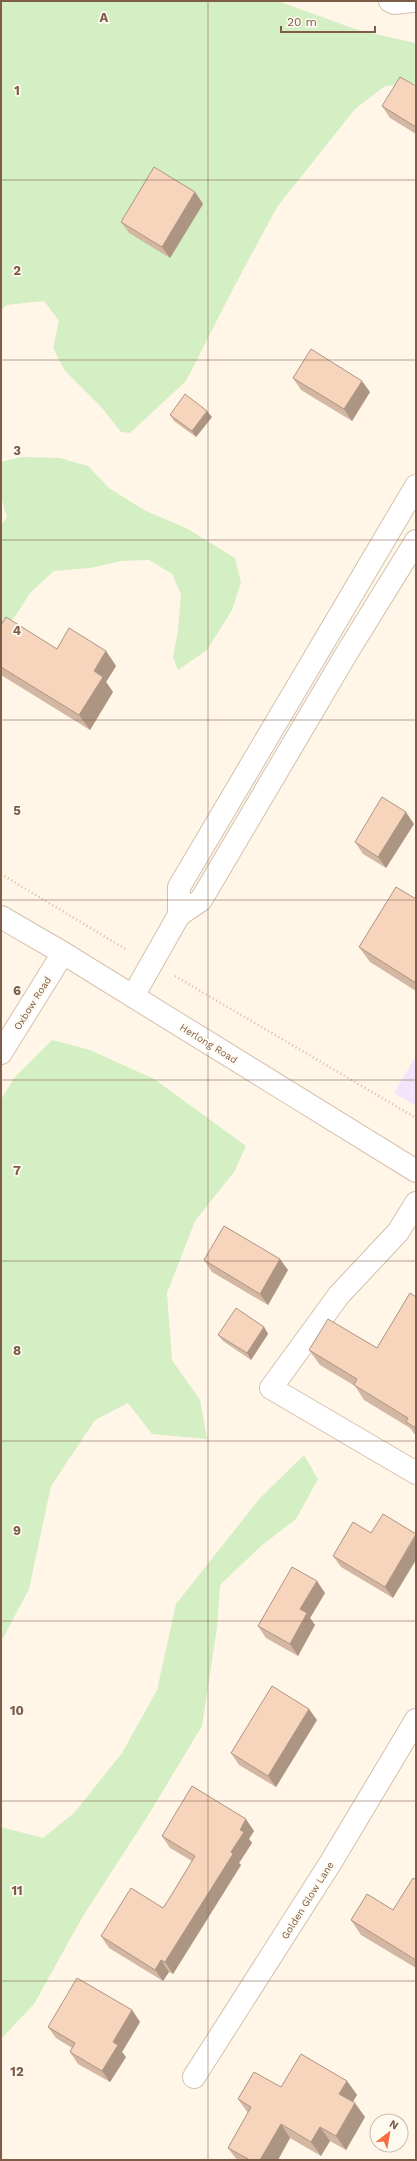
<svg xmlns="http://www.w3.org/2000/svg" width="417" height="2161" font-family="'Work Sans',sans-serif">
	<rect width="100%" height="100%" fill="#fff6e8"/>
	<polygon fill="#f3e4fb" points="416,1056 416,1106 394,1093"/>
	<g fill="#d4efc3">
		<polygon points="1,1 278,1 358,30 416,43 416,83 385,86 355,109 277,207 234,287 186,381 130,433 121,432 101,407 65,371 53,348 59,321 44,301 6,305 1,311"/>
		<polygon points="21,457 60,458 88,466 109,488 144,510 188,529 235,558 241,582 232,610 207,650 178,670 173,657 178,631 181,594 172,574 149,560 122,561 90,568 54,571 31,592 1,637 1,525 7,517 1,497 1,462"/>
		<polygon points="52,1040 90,1050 154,1079 246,1146 234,1172 195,1221 167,1293 172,1360 200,1400 207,1439 152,1434 128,1403 95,1420 51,1486 29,1589 1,1642 1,1100 14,1078"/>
		<polygon points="304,1455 318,1479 296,1519 261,1546 220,1585 217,1628 202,1726 149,1814 83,1916 34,2004 1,2039 1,1827 43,1838 74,1813 122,1753 157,1690 176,1604 260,1498"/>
	</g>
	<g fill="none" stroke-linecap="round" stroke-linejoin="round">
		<defs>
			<g id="minor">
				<polyline points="390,1 394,3 412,1"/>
				<polyline points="179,915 179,887 416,486"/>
				<polyline points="1,917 63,953 416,1171"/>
				<polyline points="133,996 179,915 201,900 348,651 416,541"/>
				<polyline points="1,1053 63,953"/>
				<polyline points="416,1203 398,1232 339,1295 271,1388 416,1473"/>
				<polyline points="194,2077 331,1862 416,1720"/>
			</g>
		</defs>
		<use href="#minor" stroke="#d5c0ae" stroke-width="24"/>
		<g stroke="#ddb89e" stroke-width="2.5" stroke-dasharray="1 3" stroke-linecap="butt">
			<polyline points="1,874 127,950"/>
			<polyline points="175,976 416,1118"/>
		</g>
		<use href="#minor" stroke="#fff" stroke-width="22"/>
	</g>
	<g fill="#d4b7a2">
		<polygon points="416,86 416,134 390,118 382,106"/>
		<polygon points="195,192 203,204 170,258 129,233 121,222"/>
		<polygon points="293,378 370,392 352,421 301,390"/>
		<polygon points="170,415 212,417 196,437 174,421"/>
		<polygon points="1,625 57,649 106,651 116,666 106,682 113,692 90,730 1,675"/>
		<polygon points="414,824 386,868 363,854 355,842"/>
		<polygon points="416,899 416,991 370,962 359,947"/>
		<polygon points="204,1260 288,1270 268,1305 212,1272"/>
		<polygon points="416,1297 416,1436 410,1428 364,1400 355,1386 320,1365 309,1350 377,1348"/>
		<polygon points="264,1327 268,1334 251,1360 223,1341 218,1335"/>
		<polygon points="353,1522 393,1598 341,1567 333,1556"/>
		<polygon points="325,1593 310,1618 315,1625 298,1656 266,1638 258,1626"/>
		<polygon points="317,1720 276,1787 239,1765 231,1753"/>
		<polygon points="254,1831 249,1839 252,1843 239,1863 241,1865 173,1974 169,1972 163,1981 109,1948 101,1936 163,1908 169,1899 192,1861 170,1848 162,1836"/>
		<polygon points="416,1880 416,1968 361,1935 351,1920 393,1910"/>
		<polygon points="132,2010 140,2022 122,2052 126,2057 110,2082 78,2064 70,2052 72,2048 56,2038 48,2027"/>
		<polygon points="347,2081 357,2095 353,2101 365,2117 346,2150 330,2141 321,2156 290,2138 278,2160 237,2160 228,2148 248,2113 238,2099"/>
	</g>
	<g fill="#ad9584">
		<polygon points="195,192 203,204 170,258 162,247"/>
		<polygon points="362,381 370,392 352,421 344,409"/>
		<polygon points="207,411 212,417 196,437 192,431"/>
		<polygon points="106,651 116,666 106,682 113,692 90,730 79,715 94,671"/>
		<polygon points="406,812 414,824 386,868 378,857"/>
		<polygon points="280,1259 288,1270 268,1305 260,1294"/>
		<polygon points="264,1327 268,1334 251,1360 247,1353"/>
		<polygon points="416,1535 416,1560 393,1598 385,1587"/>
		<polygon points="317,1581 325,1593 310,1618 315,1625 298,1656 290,1644 300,1609"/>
		<polygon points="309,1709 317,1720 276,1787 268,1776"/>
		<polygon points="246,1819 254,1831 249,1839 252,1843 239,1863 241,1865 173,1974 165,1962 231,1852 240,1830"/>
		<polygon points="161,1960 169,1972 163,1981 155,1970"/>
		<polygon points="132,2010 140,2022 122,2052 126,2057 110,2082 102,2071 113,2042"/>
		<polygon points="347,2081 357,2095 349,2108 339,2094"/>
		<polygon points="355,2103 365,2117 346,2150 336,2136"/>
		<polygon points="281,2124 290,2138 278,2160 260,2160"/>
		<polygon points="320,2127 330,2141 321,2156 311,2142"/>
	</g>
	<g fill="#f7d5bc" stroke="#ad9584">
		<polygon points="400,77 416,86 416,127 382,106"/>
		<polygon points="154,167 195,192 162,247 121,222"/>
		<polygon points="311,349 362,381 344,409 293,378"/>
		<polygon points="185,394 207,411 192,431 170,415"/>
		<polygon points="6,617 57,649 69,628 106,651 94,671 103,677 79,715 1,667 1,625"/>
		<polygon points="382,797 406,812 378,857 355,842"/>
		<polygon points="396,887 416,899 416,983 359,947"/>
		<polygon points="224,1226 280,1259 260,1294 204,1260"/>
		<polygon points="410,1293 416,1297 416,1428 406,1422 408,1418 354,1385 357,1379 309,1350 328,1319 377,1348"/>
		<polygon points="236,1308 264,1327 247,1353 218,1335"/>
		<polygon points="383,1514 416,1534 385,1587 333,1556 353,1522 371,1533"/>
		<polygon points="292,1567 317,1581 300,1609 307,1613 290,1644 258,1626"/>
		<polygon points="272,1686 309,1709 268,1776 231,1753"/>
		<polygon points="192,1786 246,1819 240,1830 244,1832 231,1852 233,1854 165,1962 161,1960 155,1970 101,1936 131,1888 163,1908 169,1899 195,1856 162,1836"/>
		<polygon points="413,1878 416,1880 416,1960 351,1920 367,1894 393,1910"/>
		<polygon points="77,1978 132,2010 113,2042 118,2045 102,2071 70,2052 75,2043 48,2027"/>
		<polygon points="301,2054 347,2081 339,2094 355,2103 336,2136 320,2127 311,2142 281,2124 260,2160 250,2160 228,2148 251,2107 238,2099 254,2072 281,2087"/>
	</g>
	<path fill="none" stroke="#7d5c48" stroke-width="1" stroke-opacity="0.55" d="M208,1V2160M1,180H416M1,360H416M1,540H416M1,720H416M1,900H416M1,1080H416M1,1261H416M1,1441H416M1,1621H416M1,1801H416M1,1981H416"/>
	<g text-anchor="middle" stroke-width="3.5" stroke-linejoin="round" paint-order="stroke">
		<g font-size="10" fill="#7d5c48" stroke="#fffaf0">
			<text transform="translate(32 1003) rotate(-58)" y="4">Oxbow Road</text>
			<text transform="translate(209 1043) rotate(32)" y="4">Herlong Road</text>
			<text transform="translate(307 1900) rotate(-58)" y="4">Golden Glow Lane</text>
		</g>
	</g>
	<g font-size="13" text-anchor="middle" font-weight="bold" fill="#7d5c48" stroke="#fffaf0" stroke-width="3.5" stroke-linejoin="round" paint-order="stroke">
		<text x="104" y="22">A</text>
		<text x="17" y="95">1</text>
		<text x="17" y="275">2</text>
		<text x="17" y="455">3</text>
		<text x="17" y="635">4</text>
		<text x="17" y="815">5</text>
		<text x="17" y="995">6</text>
		<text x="17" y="1175">7</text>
		<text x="17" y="1355">8</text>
		<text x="17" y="1535">9</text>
		<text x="17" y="1715">10</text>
		<text x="17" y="1895">11</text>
		<text x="17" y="2076">12</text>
	</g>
	<rect width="417" height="2161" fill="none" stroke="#7d5c48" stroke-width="4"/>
	<g transform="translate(389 2133) rotate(31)"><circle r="19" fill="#fffaf0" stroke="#cbbbad"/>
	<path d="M0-3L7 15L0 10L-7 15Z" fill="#f66d3f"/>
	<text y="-6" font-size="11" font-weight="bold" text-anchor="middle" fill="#7d5c48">N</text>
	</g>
	<path d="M281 26v6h94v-6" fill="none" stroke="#7d5c48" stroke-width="2"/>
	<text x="287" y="26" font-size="12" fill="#7d5c48" stroke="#fffaf0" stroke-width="3" paint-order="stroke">20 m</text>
</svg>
